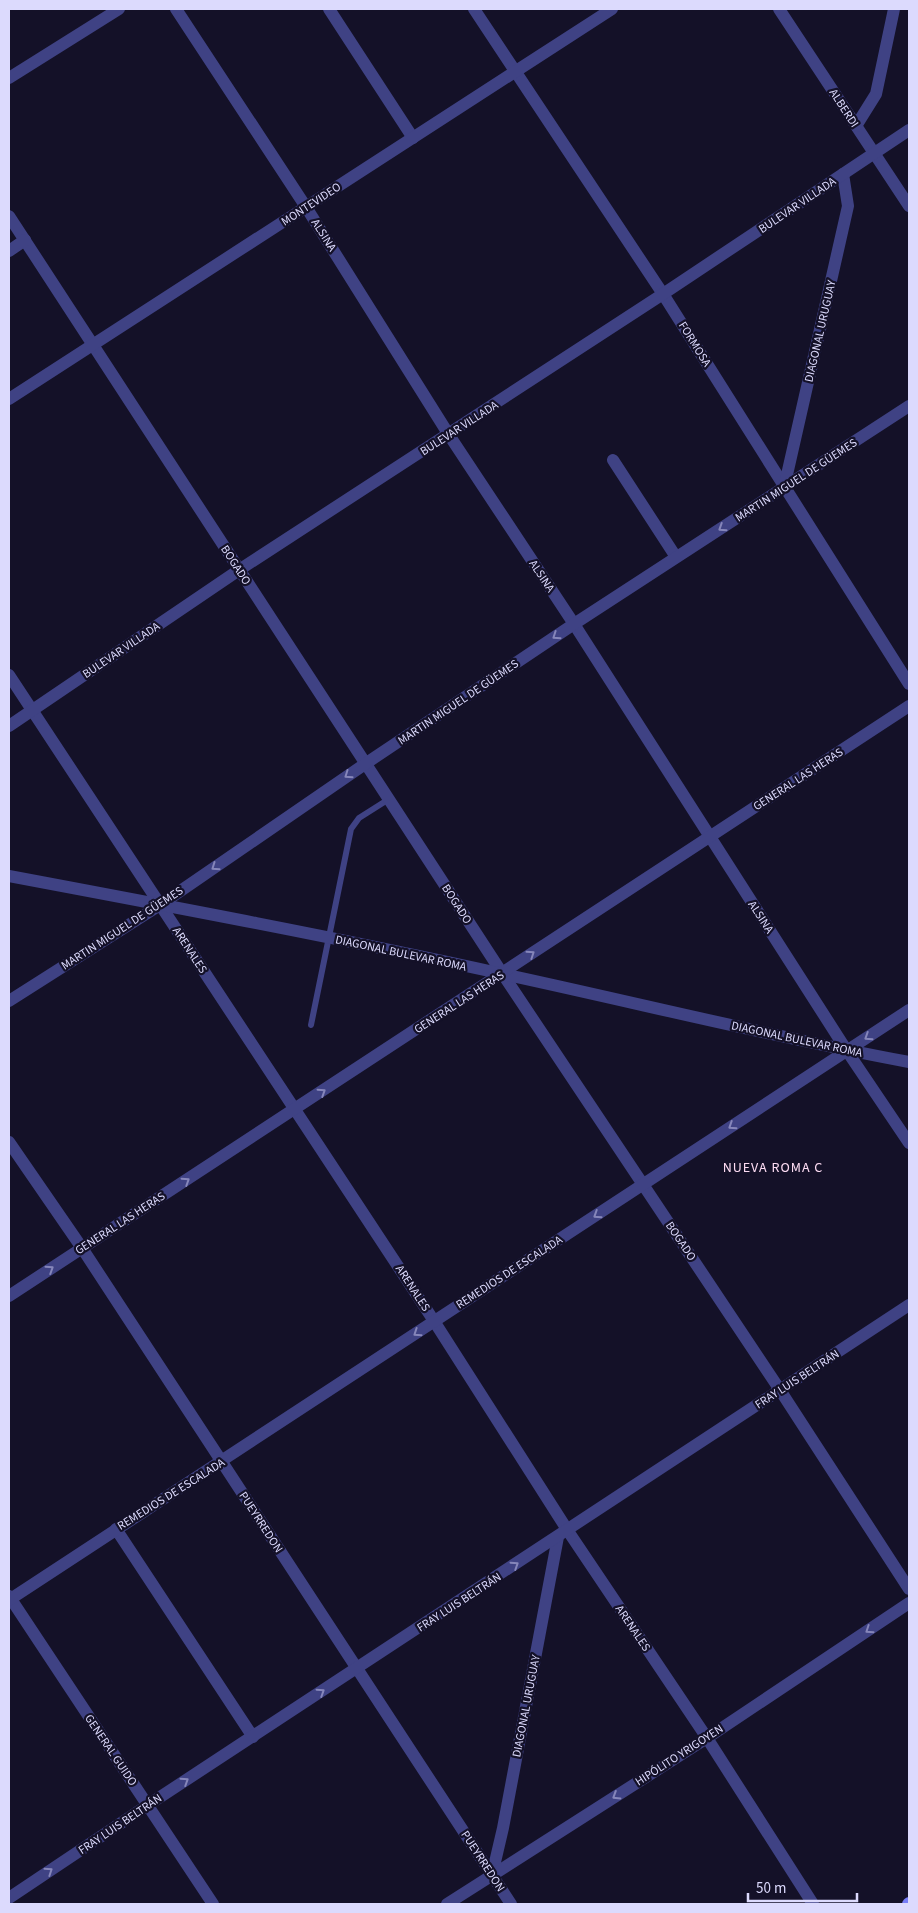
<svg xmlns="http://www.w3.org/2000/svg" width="918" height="1913" font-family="'Source Sans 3',sans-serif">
	<rect width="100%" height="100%" fill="#141128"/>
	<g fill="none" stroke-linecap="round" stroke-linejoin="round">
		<polyline stroke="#3f4284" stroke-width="6" points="311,1025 351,829 359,818 389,799"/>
		<g stroke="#3f4284" stroke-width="12">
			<polyline points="176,9 306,207 449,435 574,624 847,1051 909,1143"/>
			<polyline points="329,9 413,138"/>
			<polyline points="474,9 663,294 909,684"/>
			<polyline points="779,9 909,206"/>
			<polyline points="9,78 119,9"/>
			<polyline points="856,126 876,94 894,9"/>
			<polyline points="9,216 502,973 780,1390 909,1589"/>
			<polyline points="9,251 25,240"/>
			<polyline points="9,399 612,9"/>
			<polyline points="613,460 676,557"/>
			<polyline points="784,488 848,206 843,174"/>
			<polyline points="9,675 434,1321 568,1531 707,1738 813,1904"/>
			<polyline points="9,726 239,570 663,294 909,130"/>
			<path d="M9,876C174,907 339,938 503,974C638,1003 773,1037 909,1062"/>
			<polyline points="9,1001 160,905 365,764 574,624 909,406"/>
			<polyline points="9,1142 82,1248 511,1904"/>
			<polyline points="9,1296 909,706"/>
			<polyline points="116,1529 253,1737"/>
			<polyline points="9,1596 213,1904"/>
			<polyline points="9,1600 909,1010"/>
			<polyline points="492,1875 503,1828 558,1537"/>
			<polyline points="9,1898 148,1805 909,1305"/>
			<polyline points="447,1904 707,1738 909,1603"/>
		</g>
		<polyline stroke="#777df7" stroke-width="12" points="908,1904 909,1903"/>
	</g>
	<defs><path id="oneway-chevron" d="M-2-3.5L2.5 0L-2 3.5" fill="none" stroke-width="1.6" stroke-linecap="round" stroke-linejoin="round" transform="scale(1.25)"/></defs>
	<g stroke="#8686ba">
		<use href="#oneway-chevron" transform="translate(722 528) rotate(147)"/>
		<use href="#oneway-chevron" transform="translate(556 636) rotate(146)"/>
		<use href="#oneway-chevron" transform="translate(348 775) rotate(145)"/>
		<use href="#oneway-chevron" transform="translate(215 867) rotate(145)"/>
		<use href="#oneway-chevron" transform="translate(531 954) rotate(-34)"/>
		<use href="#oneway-chevron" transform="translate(868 1037) rotate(147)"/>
		<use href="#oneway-chevron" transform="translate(322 1092) rotate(-33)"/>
		<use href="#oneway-chevron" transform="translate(732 1126) rotate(147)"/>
		<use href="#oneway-chevron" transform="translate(186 1181) rotate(-33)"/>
		<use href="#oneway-chevron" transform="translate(597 1215) rotate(147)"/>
		<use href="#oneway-chevron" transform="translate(50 1269) rotate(-33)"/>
		<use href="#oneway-chevron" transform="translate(417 1333) rotate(146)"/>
		<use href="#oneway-chevron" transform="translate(515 1565) rotate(-33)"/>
		<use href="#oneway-chevron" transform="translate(869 1630) rotate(146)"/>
		<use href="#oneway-chevron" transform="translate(321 1692) rotate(-33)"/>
		<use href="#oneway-chevron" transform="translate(185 1781) rotate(-33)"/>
		<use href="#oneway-chevron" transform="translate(616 1796) rotate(148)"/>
		<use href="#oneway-chevron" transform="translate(49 1871) rotate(-34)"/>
	</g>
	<g text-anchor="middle" stroke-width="4.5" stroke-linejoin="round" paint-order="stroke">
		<g font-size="12" fill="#dcdafd" stroke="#141128">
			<text transform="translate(844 108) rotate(57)" y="4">ALBERDI</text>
			<text transform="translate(311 204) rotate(-33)" y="4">MONTEVIDEO</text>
			<text transform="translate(797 205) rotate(-34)" y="4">BULEVAR VILLADA</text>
			<text transform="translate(324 235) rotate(58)" y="4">ALSINA</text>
			<text transform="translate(820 331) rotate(-77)" y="4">DIAGONAL URUGUAY</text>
			<text transform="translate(695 344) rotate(58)" y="4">FORMOSA</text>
			<text transform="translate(459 428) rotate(-33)" y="4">BULEVAR VILLADA</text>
			<text transform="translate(796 480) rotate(-33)" y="4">MARTIN MIGUEL DE GÜEMES</text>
			<text transform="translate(236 565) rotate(57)" y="4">BOGADO</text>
			<text transform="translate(542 576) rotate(56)" y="4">ALSINA</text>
			<text transform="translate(121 650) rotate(-34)" y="4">BULEVAR VILLADA</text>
			<text transform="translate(458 702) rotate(-34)" y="4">MARTIN MIGUEL DE GÜEMES</text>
			<text transform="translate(798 779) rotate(-33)" y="4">GENERAL LAS HERAS</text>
			<text transform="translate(457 904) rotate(57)" y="4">BOGADO</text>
			<text transform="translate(761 917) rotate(57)" y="4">ALSINA</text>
			<text transform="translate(122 928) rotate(-33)" y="4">MARTIN MIGUEL DE GÜEMES</text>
			<text transform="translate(190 950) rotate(57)" y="4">ARENALES</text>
			<text transform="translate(401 953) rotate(12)" y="4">DIAGONAL BULEVAR ROMA</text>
			<text transform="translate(459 1002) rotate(-33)" y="4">GENERAL LAS HERAS</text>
			<text transform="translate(797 1039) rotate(12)" y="4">DIAGONAL BULEVAR ROMA</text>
			<text transform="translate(120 1223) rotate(-33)" y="4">GENERAL LAS HERAS</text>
			<text transform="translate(681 1241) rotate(56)" y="4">BOGADO</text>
			<text transform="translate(509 1272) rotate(-33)" y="4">REMEDIOS DE ESCALADA</text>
			<text transform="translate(413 1288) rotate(57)" y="4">ARENALES</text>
			<text transform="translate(797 1379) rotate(-33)" y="4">FRAY LUIS BELTRÁN</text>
			<text transform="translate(171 1494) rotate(-32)" y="4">REMEDIOS DE ESCALADA</text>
			<text transform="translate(261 1522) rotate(57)" y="4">PUEYRREDON</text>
			<text transform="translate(459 1602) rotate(-33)" y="4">FRAY LUIS BELTRÁN</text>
			<text transform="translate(633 1628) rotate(56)" y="4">ARENALES</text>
			<text transform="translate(526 1706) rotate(-79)" y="4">DIAGONAL URUGUAY</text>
			<text transform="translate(111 1750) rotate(56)" y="4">GENERAL GUIDO</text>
			<text transform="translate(679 1755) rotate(-33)" y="4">HIPÓLITO YRIGOYEN</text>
			<text transform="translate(120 1824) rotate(-34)" y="4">FRAY LUIS BELTRÁN</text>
			<text transform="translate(483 1861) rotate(57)" y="4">PUEYRREDON</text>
		</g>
		<g font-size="14" letter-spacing="1" fill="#fddcf3" stroke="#141128">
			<text x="773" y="1172">NUEVA ROMA C</text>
		</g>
	</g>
	<rect width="918" height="1913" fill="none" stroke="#dcdafd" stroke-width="20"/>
	<path d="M748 1893v8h109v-8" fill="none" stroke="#dcdafd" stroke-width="2.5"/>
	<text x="756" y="1893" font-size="15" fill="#dcdafd" stroke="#141128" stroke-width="4" paint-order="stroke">50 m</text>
</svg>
